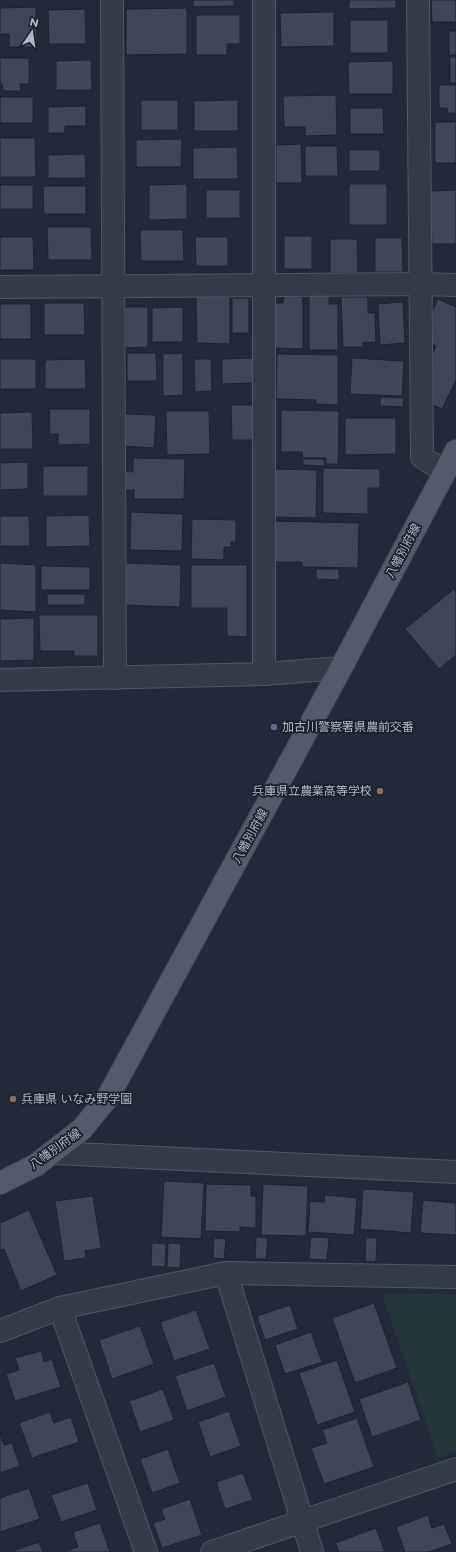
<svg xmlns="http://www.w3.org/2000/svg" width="456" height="1552" font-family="Montserrat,'Noto Sans JP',sans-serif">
	<rect width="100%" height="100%" fill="#222939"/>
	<polygon fill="#24353a" points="382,1294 456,1294 456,1451 438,1458"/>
	<g fill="#3e4758" stroke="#1d2230">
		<polygon points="193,0 234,0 234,6 193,7"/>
		<polygon points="349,0 396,0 396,8 349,9"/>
		<polygon points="431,0 456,0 456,22 432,22"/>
		<polygon points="36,7 37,47 9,47 9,34 0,34 0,8"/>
		<polygon points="187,8 187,54 126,55 126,9"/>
		<polygon points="85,9 86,44 49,44 48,10"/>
		<polygon points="334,12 334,46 281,47 280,13"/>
		<polygon points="196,15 240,15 240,44 227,44 227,55 196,55"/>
		<rect x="350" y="20" width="38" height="33"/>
		<rect x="449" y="31" width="7" height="24"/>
		<rect x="450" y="57" width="6" height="26"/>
		<polygon points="0,58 29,58 29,84 20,84 21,91 3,91 2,84 0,84"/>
		<polygon points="91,60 92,90 56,90 56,61"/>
		<polygon points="393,61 393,94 349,94 348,62"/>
		<polygon points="439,85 456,85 456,113 448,113 447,108 439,108"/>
		<polygon points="336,95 337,135 305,136 305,127 284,127 283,96"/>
		<rect x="0" y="97" width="33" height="26"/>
		<rect x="141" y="100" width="37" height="30"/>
		<polygon points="238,100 238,131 194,131 194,101"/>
		<polygon points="86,106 86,126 65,126 65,133 48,133 48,107"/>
		<polygon points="350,108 383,108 384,134 350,134"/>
		<rect x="435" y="122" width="21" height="41"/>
		<polygon points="0,138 35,138 36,177 0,177"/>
		<polygon points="182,139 181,167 136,167 136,140"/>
		<polygon points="301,144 302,183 276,183 276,145"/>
		<polygon points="305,146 337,146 338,176 305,176"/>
		<polygon points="237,147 238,179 193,179 193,148"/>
		<rect x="349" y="150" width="31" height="21"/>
		<polygon points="85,154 86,178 48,178 48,155"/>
		<polygon points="187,184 187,219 149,220 149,185"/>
		<rect x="349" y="184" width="38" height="41"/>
		<rect x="0" y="185" width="33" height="24"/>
		<polygon points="43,186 86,186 86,214 44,214"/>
		<rect x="206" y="190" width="34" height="28"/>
		<polygon points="456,190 456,244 432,244 430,191"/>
		<polygon points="47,227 91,227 92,260 48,260"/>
		<polygon points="140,230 183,230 184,261 141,261"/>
		<rect x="284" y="236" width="28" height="33"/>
		<polygon points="0,237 33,237 34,270 0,270"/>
		<polygon points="195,237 228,237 228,266 196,266"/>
		<polygon points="375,238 402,238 403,272 375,272"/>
		<polygon points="330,239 357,239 358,273 330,273"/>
		<polygon points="309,294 329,294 329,304 338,304 338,350 309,350"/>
		<polygon points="196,296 230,297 230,344 197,343"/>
		<polygon points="284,296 303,297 303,349 275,348 275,303 283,303"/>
		<polygon points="341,297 368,297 368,313 375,313 376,342 363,343 363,347 343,347"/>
		<rect x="232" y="298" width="17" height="35"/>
		<polygon points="438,299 456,307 456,380 442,409 426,402 425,370 436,346 423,340 428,320"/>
		<polygon points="403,302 405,343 380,345 378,304"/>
		<polygon points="44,303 84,303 85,335 44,335"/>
		<rect x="0" y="304" width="31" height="35"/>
		<polygon points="125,307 148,307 148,347 125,348"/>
		<polygon points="183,307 183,342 152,342 152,308"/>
		<polygon points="127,353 156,353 157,381 127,381"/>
		<polygon points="183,353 183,395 163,396 163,354"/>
		<polygon points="277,354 338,355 338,405 316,404 316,400 276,399"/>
		<polygon points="253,358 254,383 222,384 222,359"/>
		<polygon points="352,358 404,361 402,396 350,394"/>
		<rect x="0" y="359" width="36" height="30"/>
		<polygon points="85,359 86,389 45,389 45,360"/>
		<polygon points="194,359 211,359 212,391 195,392"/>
		<polygon points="380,397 404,398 403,407 380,406"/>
		<polygon points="231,405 253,405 254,440 232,440"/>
		<polygon points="49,409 90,409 90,444 58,445 58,434 50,434"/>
		<polygon points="281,410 339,411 338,464 326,464 326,458 303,458 302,452 281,452"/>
		<polygon points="166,411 209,411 210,454 167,455"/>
		<polygon points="32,412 33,449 0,449 0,413"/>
		<polygon points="125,414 156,415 154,448 122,446"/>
		<polygon points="345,418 396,418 396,454 345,455"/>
		<polygon points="133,458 185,459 184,499 134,499 134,490 122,490 122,471 133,472"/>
		<polygon points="303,459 324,459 325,466 303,465"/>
		<polygon points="28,462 28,489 0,490 0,463"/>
		<rect x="43" y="466" width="45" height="30"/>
		<polygon points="323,468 380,469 380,488 368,488 368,514 323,513"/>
		<polygon points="273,469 317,470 316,518 272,517"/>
		<polygon points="131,512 183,514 182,551 130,550"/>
		<polygon points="89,515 90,546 46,547 46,516"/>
		<polygon points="0,516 29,516 30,546 0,546"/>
		<polygon points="192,519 236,520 236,542 231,542 231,547 224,547 224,560 191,559"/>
		<polygon points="273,521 359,523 358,568 302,567 302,562 272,562"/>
		<polygon points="0,563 36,565 36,612 0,610"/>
		<polygon points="123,563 181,565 180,607 121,605"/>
		<polygon points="191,565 247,565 247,637 227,636 227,608 191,608"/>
		<polygon points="41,566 90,567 90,590 41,590"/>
		<polygon points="316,569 339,569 339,580 316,579"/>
		<polygon points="454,589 456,592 456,655 439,669 405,629"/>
		<rect x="47" y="594" width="38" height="11"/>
		<polygon points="39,615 98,615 98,656 74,656 74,651 40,651"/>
		<polygon points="34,618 34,660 0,661 0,619"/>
		<polygon points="164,1181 204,1183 201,1239 161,1237"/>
		<polygon points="206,1184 251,1185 251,1196 256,1196 256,1228 240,1227 240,1232 205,1231"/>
		<polygon points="263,1184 308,1186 306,1236 261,1235"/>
		<polygon points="363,1189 414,1192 411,1233 360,1229"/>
		<polygon points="325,1195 357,1198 354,1235 308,1232 310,1201 324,1202"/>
		<polygon points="93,1196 101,1248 85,1251 86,1258 64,1261 55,1201"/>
		<polygon points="423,1200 456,1203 456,1235 420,1233"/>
		<polygon points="29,1210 57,1275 21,1291 4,1249 0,1251 0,1223"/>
		<polygon points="256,1237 268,1238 266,1259 255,1259"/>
		<polygon points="311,1237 329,1238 327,1260 309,1259"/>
		<polygon points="214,1238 226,1239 224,1259 213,1258"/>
		<polygon points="366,1238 377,1238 376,1262 365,1261"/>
		<polygon points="152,1243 166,1244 165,1267 151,1266"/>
		<polygon points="168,1243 181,1244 180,1268 167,1267"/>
		<polygon points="374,1303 397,1368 355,1383 332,1318"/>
		<polygon points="290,1305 298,1329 265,1340 257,1316"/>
		<polygon points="196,1310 210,1349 174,1361 160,1322"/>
		<polygon points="140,1326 154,1364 112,1379 99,1340"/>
		<polygon points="311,1332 322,1362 285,1374 275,1345"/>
		<polygon points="41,1351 44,1362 52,1359 61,1387 15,1401 6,1374 19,1370 15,1358"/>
		<polygon points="337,1360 355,1412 317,1425 299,1373"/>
		<polygon points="214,1363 226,1397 187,1411 175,1376"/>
		<polygon points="408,1382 421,1420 372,1437 359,1399"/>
		<polygon points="163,1389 174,1420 140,1432 129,1401"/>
		<polygon points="229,1411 241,1446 210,1457 198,1422"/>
		<polygon points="50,1412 54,1423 71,1417 79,1442 32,1458 19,1423"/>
		<polygon points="357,1418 374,1467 324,1484 311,1448 327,1443 322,1430"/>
		<polygon points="0,1433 4,1445 12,1443 20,1466 0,1473"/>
		<polygon points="168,1449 180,1483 152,1493 140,1459"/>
		<polygon points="243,1473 253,1500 225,1509 216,1482"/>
		<polygon points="88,1483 97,1510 61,1522 51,1495"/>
		<polygon points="29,1488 40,1519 0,1532 0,1498"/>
		<polygon points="190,1499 202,1535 162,1548 153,1523 165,1519 161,1509"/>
		<polygon points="428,1515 432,1528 444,1524 452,1544 429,1552 405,1552 396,1527"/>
		<polygon points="100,1523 110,1552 64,1552 78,1547 73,1532"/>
		<polygon points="376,1528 385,1552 339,1552 335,1543"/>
		<polygon points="39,1542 43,1552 10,1552"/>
	</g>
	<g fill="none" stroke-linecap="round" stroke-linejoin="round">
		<defs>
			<g id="minor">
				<polyline points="112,0 115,678"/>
				<polyline points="418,0 422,457 445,472"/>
				<polyline points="0,287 421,284 456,285"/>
				<polyline points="264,674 264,0"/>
				<polyline points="0,680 264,674 341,668"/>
				<polyline points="53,1153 456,1172"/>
				<polyline points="226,1273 312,1552"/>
				<polyline points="60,1308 146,1552"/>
				<polyline points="0,1331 60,1308 226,1273 456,1277"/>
				<polyline points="212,1552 456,1469"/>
			</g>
			<polyline id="major" points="0,1183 36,1165 82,1129 108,1097 341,668 456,451"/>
		</defs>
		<use href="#minor" stroke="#515664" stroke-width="24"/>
		<use href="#major" stroke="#3f4452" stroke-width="24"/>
		<use href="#minor" stroke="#363b49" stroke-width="22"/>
		<use href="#major" stroke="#545a69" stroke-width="22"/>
	</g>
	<circle fill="#5c6f8a" stroke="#1b212e" stroke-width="1.5" cx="274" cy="727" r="4"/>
	<g fill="#8d6e63" stroke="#1b212e" stroke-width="1.5">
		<circle cx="380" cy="791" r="4"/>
		<circle cx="13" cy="1099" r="4"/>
	</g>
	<g text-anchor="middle" stroke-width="3.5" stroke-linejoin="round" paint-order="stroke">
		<g font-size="12" fill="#b1b6c5" stroke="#1b212e">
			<text transform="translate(403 551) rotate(-62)" y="4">八幡別府線</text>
			<text transform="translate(250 836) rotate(-61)" y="4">八幡別府線</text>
			<text transform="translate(55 1149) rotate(-36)" y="4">八幡別府線</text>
		</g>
		<g font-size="12" fill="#b1b6c5" stroke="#1b212e" text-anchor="start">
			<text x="282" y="731">加古川警察署県農前交番</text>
			<text x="372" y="795" text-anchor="end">兵庫県立農業高等学校</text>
			<text x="21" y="1103">兵庫県 いなみ野学園</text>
		</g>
	</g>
	<g transform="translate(32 32) rotate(13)" stroke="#1b212e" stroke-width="3" paint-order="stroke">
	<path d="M0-3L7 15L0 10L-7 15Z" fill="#b1b6c5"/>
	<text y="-6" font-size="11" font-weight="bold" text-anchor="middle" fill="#b1b6c5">N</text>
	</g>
</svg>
